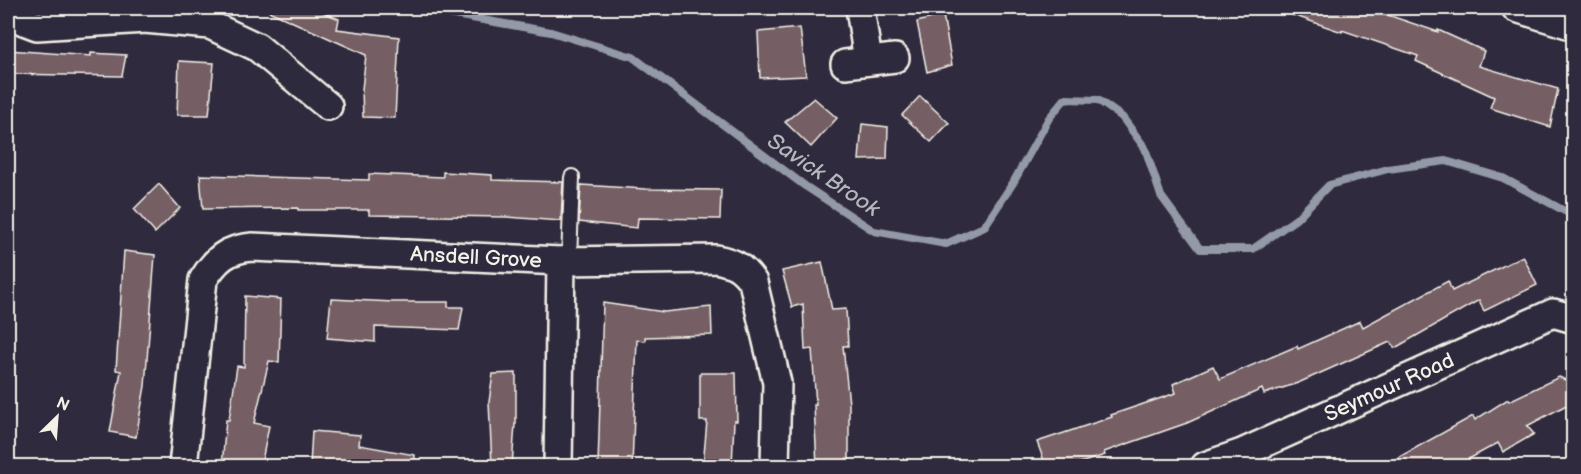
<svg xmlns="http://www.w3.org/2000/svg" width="1581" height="474" font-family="'Balsamiq Sans',sans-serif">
	<rect width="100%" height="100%" fill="#2f2a3d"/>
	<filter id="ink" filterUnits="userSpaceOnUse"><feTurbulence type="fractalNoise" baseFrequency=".0167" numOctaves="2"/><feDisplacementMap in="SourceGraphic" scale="12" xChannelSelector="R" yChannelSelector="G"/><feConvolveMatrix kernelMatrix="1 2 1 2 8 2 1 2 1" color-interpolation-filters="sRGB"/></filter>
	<g filter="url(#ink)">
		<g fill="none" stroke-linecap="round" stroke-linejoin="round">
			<polyline stroke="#9399a7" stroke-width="8" points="435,8 449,14 551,32 633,57 805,186 874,231 946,244 984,227 1013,183 1049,118 1065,99 1098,100 1122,117 1145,148 1161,196 1200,249 1253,249 1296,219 1329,185 1388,169 1446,161 1503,178 1574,216"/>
		</g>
		<g fill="#755e65" stroke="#f4f1e8" stroke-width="1.5">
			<polygon points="262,8 313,8 339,19 337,29 399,37 395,118 363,117 362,89 366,55"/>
			<polygon points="1282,8 1367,8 1438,32 1438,30 1484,51 1479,66 1558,89 1550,127 1490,108 1494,97 1416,61 1418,56 1342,30 1342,32 1281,11"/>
			<polygon points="943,15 952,65 927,72 917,22"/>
			<polygon points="800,28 806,76 760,78 758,32"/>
			<polygon points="8,50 91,56 91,53 126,55 122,76 8,74"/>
			<polygon points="179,61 214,63 209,115 177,115"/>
			<polygon points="920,96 949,123 931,142 902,115"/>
			<polygon points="814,98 837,118 811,147 785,122"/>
			<polygon points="862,124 888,127 887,159 859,160"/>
			<polygon points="443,172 492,175 492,180 563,182 561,221 506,217 369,215 369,210 298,210 298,208 203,209 200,175 369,180 369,174 443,177"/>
			<polygon points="159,184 180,208 155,233 134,209"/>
			<polygon points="581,185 646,189 721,190 720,219 638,218 637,228 579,222"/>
			<polygon points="124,251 155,255 145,386 136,437 110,432 121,371 116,370"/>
			<polygon points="1523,256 1537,285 1484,311 1479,300 1395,348 1390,342 1298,383 1264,394 1262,389 1187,423 1104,452 1105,455 1071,466 1046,466 1037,442 1112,417 1111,415 1176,393 1173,384 1213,366 1220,379 1297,346 1298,349 1360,321 1363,327 1448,281 1452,291"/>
			<polygon points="822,262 832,310 846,309 848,346 843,346 849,404 849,466 817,466 814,405 816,405 812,349 805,350 803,304 792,307 782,271"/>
			<polygon points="245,296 281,299 279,362 269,361 254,423 269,426 261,466 222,466 226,420 229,420 237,366 244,367"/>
			<polygon points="331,299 394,302 448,302 448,307 463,307 459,330 375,327 375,342 327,338"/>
			<polygon points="603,303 664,312 711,307 712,335 645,337 645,341 637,340 632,466 598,466"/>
			<polygon points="516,373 516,424 515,424 512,466 492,466 489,402 493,374"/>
			<polygon points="700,373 736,373 737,421 734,421 732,466 703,466 707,421 700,421"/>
			<polygon points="1559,377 1574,384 1574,401 1527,426 1534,434 1503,452 1498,443 1456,466 1383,466 1473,416 1475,420 1508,399 1509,401"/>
			<polygon points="312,431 360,435 359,445 415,455 414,466 310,466"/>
		</g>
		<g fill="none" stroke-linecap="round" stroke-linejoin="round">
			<defs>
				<polyline id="service" points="569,261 572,177"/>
				<g id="minor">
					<polyline points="860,8 868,61"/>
					<polyline points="1516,8 1574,26"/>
					<polyline points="8,15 37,26 145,19 210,25 257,47 328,106"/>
					<polyline points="845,64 895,58"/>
					<path d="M183,466L203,280C216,259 227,249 252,247L561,261L716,259C735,263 741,266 753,282L777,383L775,466"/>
					<polyline points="558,466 561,261"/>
					<polyline points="1205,466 1242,453 1553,313 1574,319"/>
				</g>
			</defs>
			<use href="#service" stroke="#f4f1e8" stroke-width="18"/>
			<use href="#minor" stroke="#f4f1e8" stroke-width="32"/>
			<use href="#service" stroke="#2f2a3d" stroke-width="14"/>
			<use href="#minor" stroke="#2f2a3d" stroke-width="27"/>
		</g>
	</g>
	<g text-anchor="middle" stroke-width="6" stroke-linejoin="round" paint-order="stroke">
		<g font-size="21" fill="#f4f1e8" stroke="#2f2a3d">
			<text transform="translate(476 257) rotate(3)" y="7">Ansdell Grove</text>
			<text transform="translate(1389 387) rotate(-24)" y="7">Seymour Road</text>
		</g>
		<g font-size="22" font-style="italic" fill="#b3b6bc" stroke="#2f2a3d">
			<text transform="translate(824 174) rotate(34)" y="8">Savick Brook</text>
		</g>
	</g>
	<rect width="1581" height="474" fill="none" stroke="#2f2a3d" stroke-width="30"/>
	<rect x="15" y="15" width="1551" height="444" fill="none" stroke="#f4f1e8" stroke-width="2" filter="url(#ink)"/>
	<g transform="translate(57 417) rotate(25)" stroke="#2f2a3d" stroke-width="4.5" paint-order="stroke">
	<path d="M0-4.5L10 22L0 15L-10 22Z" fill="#f4f1e8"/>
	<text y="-9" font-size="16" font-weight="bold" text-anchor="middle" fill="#f4f1e8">N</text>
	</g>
</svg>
